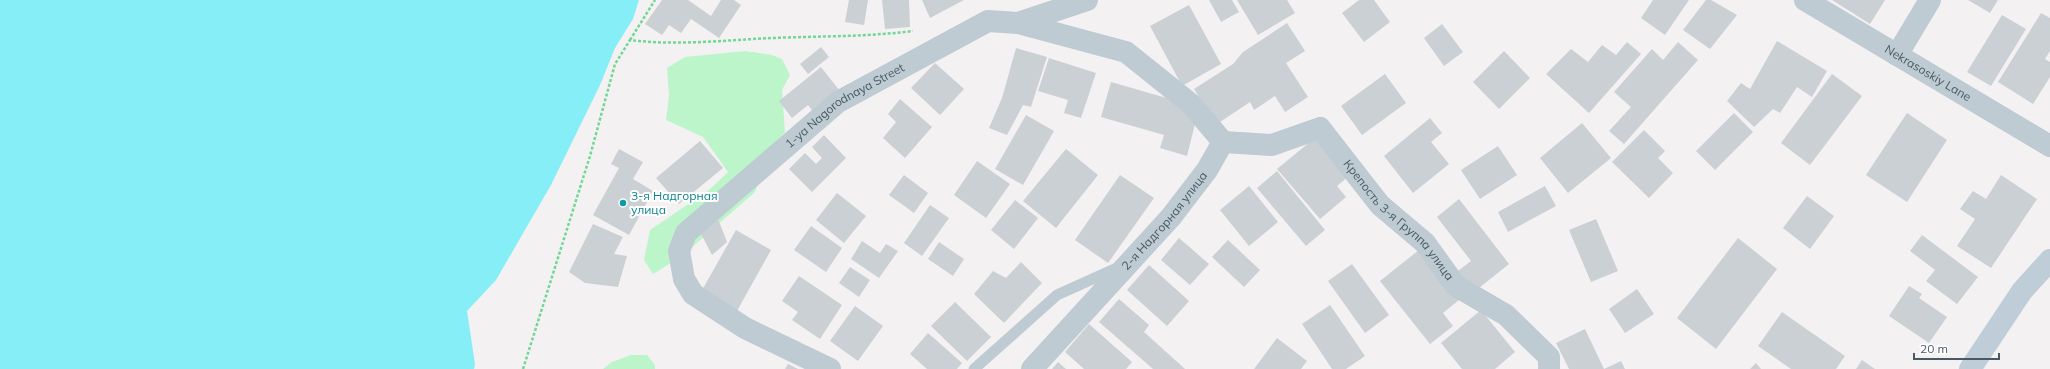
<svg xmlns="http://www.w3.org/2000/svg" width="2050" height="369" font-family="Mulish,sans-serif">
	<rect width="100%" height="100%" fill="#f4f1f2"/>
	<g fill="#bdf5cb">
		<polygon points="745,51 772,55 782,59 790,75 782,90 785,132 768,150 755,192 682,256 653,274 644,260 650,230 709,190 728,172 703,137 666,120 669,95 667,68 685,57"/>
		<polygon points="631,355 647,355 655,365 655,369 603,369 612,362"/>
	</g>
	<polygon fill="#86eef6" points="0,0 639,0 633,19 615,48 600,85 551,185 496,280 467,311 475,364 474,369 0,369"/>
	<g fill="#cbd0d4">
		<polygon points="662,0 688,0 711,16 721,0 734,0 741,5 719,38 691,19 681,33 669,25 662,35 645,24"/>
		<polygon points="849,0 868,0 864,25 845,22"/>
		<polygon points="882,0 909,0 910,27 885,29"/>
		<polygon points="922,0 964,0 930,18"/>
		<polygon points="1209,0 1232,0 1239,12 1221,22"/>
		<polygon points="1237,0 1287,0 1295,13 1258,35"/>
		<polygon points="1359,0 1374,0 1390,22 1364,42 1342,13"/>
		<polygon points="1653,0 1689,0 1665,35 1641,18"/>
		<polygon points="1706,0 1711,0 1737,15 1710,49 1683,30"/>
		<polygon points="1832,0 1885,0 1870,24"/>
		<polygon points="1968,0 1998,0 1990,13"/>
		<polygon points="1189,5 1221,64 1182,86 1150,26"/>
		<polygon points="2041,13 2050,18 2050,51 2045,59 2050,62 2050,77 2033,104 1998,82"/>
		<polygon points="2002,15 2026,29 1991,86 1967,72"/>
		<polygon points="1287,23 1305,51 1286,63 1308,97 1285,112 1275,96 1254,110 1250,102 1217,124 1194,89 1233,64 1243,52"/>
		<polygon points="1442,24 1463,52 1444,66 1424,38"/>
		<polygon points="1777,41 1827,71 1812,97 1797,87 1780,113 1773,109 1754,127 1727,101 1741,83 1750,89"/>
		<polygon points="1627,42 1641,54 1589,113 1546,74 1571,49 1588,62 1602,45 1616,55"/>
		<polygon points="1678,42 1698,60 1624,144 1609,131 1631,107 1614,92 1652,49 1663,60"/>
		<polygon points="821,47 829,57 808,74 800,64"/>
		<polygon points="1016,48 1047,57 1031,107 1023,105 1007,135 989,128 1002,98"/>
		<polygon points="1504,51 1530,78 1499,109 1473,82"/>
		<polygon points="1049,58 1096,73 1081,118 1064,113 1068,100 1038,91"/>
		<polygon points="935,63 964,89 940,115 911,88"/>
		<polygon points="821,67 843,95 817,117 808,105 792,118 779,101"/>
		<polygon points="1385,74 1406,103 1362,135 1341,106"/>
		<polygon points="1832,74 1862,96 1810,165 1781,143"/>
		<polygon points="1111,82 1177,101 1195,124 1187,156 1160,148 1164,135 1101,117"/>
		<polygon points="900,99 932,127 905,158 883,138 896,122 888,114"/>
		<polygon points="1734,113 1753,132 1715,170 1696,151"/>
		<polygon points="1907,113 1947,140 1907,202 1866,175"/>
		<polygon points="1026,115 1054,131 1023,185 995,169"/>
		<polygon points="1430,118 1442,133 1431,142 1449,164 1413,193 1384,156"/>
		<polygon points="1582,123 1611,158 1568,193 1540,158"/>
		<polygon points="1644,130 1665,151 1658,158 1673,173 1649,198 1612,162"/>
		<polygon points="824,135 846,158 812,192 789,169 805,153 816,164 822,158 812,147"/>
		<polygon points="1316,137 1349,176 1337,186 1346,197 1320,219 1277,169"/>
		<polygon points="700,141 723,168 679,204 656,178"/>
		<polygon points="1498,146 1517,175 1480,199 1461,170"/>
		<polygon points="619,149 643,162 633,179 653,191 629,235 593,215 619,168 611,164"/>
		<polygon points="1066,149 1098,175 1056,228 1023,201"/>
		<polygon points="977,161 1010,184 986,218 954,195"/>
		<polygon points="1277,171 1325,230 1306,246 1257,188"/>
		<polygon points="904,175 928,193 914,213 889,195"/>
		<polygon points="1120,175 1154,198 1108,263 1075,240"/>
		<polygon points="2001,175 2037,199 1991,268 1957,246 1975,219 1960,209 1973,191 1986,199"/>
		<polygon points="1249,186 1278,222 1249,246 1220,210"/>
		<polygon points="1545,186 1556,206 1508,232 1498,212"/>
		<polygon points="837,193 866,216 844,243 816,220"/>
		<polygon points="1807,196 1834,216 1810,249 1783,228"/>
		<polygon points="1459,199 1509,264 1474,292 1458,271 1471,261 1437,217"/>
		<polygon points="1015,200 1038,218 1014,249 991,230"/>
		<polygon points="930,205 949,218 922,256 904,243"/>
		<polygon points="718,219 727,242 712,255 699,230"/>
		<polygon points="1596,219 1618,271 1591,282 1569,230"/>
		<polygon points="593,224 623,237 614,254 627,256 618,287 585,283 569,272"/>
		<polygon points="811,226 842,248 826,272 794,250"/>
		<polygon points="736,230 771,250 737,311 701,292"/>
		<polygon points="1922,235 1978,277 1957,304 1926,281 1935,270 1910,251"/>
		<polygon points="1179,238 1209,264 1190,285 1161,260"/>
		<polygon points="1738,238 1777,269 1716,349 1677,318"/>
		<polygon points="1228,240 1260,270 1244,287 1212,257"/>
		<polygon points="862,241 880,253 886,244 898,251 879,278 851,259"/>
		<polygon points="939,242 964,259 953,276 928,259"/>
		<polygon points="1419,250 1459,300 1443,313 1453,326 1430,344 1380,281"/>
		<polygon points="1021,262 1042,283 1004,323 974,294 993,271 1006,278"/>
		<polygon points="1352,264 1389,315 1365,333 1328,281"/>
		<polygon points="1149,265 1189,301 1167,326 1127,290"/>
		<polygon points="850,267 870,280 859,297 839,283"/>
		<polygon points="799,276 842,305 820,339 792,320 798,312 782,301"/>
		<polygon points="1909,286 1922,294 1919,298 1947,317 1929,343 1889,316"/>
		<polygon points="1637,289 1654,314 1625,333 1609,309"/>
		<polygon points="1119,299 1149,325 1144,332 1185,369 1153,369 1099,322"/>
		<polygon points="955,302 991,337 967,361 931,326"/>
		<polygon points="1330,305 1365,356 1346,369 1332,369 1302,324"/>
		<polygon points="855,306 883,326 858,361 830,341"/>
		<polygon points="1481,310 1515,352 1495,369 1462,369 1441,343"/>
		<polygon points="1782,312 1845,356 1836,369 1791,369 1758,346"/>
		<polygon points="1089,324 1132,362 1126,369 1084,369 1065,352"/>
		<polygon points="1585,329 1604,369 1621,361 1625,369 1569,369 1556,343"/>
		<polygon points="928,333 962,363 957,369 927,369 910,354"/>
		<polygon points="1277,338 1307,361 1301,369 1254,369"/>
		<polygon points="1862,360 1875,369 1856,369"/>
		<polygon points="1058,362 1066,369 1052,369"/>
		<polygon points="1756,363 1761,369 1750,369"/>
		<polygon points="788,364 798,369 785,369"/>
	</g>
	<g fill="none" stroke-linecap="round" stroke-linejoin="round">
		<g stroke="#71d796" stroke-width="2.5" stroke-dasharray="3 2" stroke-linecap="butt">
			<polyline points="630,40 655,0"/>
			<path d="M523,369L590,156L615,64L630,40C677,46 726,40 773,38C820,36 865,37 913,31"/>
		</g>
		<polyline stroke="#becbd2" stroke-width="11" points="974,369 1057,295 1119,267"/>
		<g stroke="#becbd2" stroke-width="22">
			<path id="s1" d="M1805,0L2050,146"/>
			<polyline points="1018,23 1126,52 1191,104 1223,142"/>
			<polyline points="1897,55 1930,0"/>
			<path id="s2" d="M830,369L745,328L693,294L684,279L679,251L686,233L838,102L988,21L1018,23L1087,0"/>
			<path id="s3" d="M1032,369L1171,217L1207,170L1223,142L1272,145L1320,128L1380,205L1425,243L1456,286L1506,315L1549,357V369"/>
		</g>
		<polyline stroke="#becdd7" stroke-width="22" points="1970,369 2022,291 2050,260"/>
	</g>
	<circle fill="#0f9aa8" stroke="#fff" stroke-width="1.5" cx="623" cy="203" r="4"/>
	<g text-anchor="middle" stroke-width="4" stroke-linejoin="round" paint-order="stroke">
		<g font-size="12" fill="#475962" stroke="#fff">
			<text dy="4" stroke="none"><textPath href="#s1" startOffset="143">Nekrasoskiy Lane</textPath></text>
			<text dy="4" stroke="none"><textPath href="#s2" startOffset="426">1-ya Nagorodnaya Street</textPath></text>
			<text dy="4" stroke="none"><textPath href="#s3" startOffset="199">2-я Надгорная улица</textPath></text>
			<text dy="4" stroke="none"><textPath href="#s3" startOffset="519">Крепость 3-я Группа улица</textPath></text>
		</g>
		<g font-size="12" fill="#0d838f" stroke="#fff" text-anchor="start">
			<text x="631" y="200">3-я Надгорная<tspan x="631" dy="14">улица</tspan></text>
		</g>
	</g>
	<path d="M1914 353v6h85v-6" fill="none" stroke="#475962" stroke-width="2"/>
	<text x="1920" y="353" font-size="12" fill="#475962" stroke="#ffffff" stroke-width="3" paint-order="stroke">20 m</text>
</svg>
